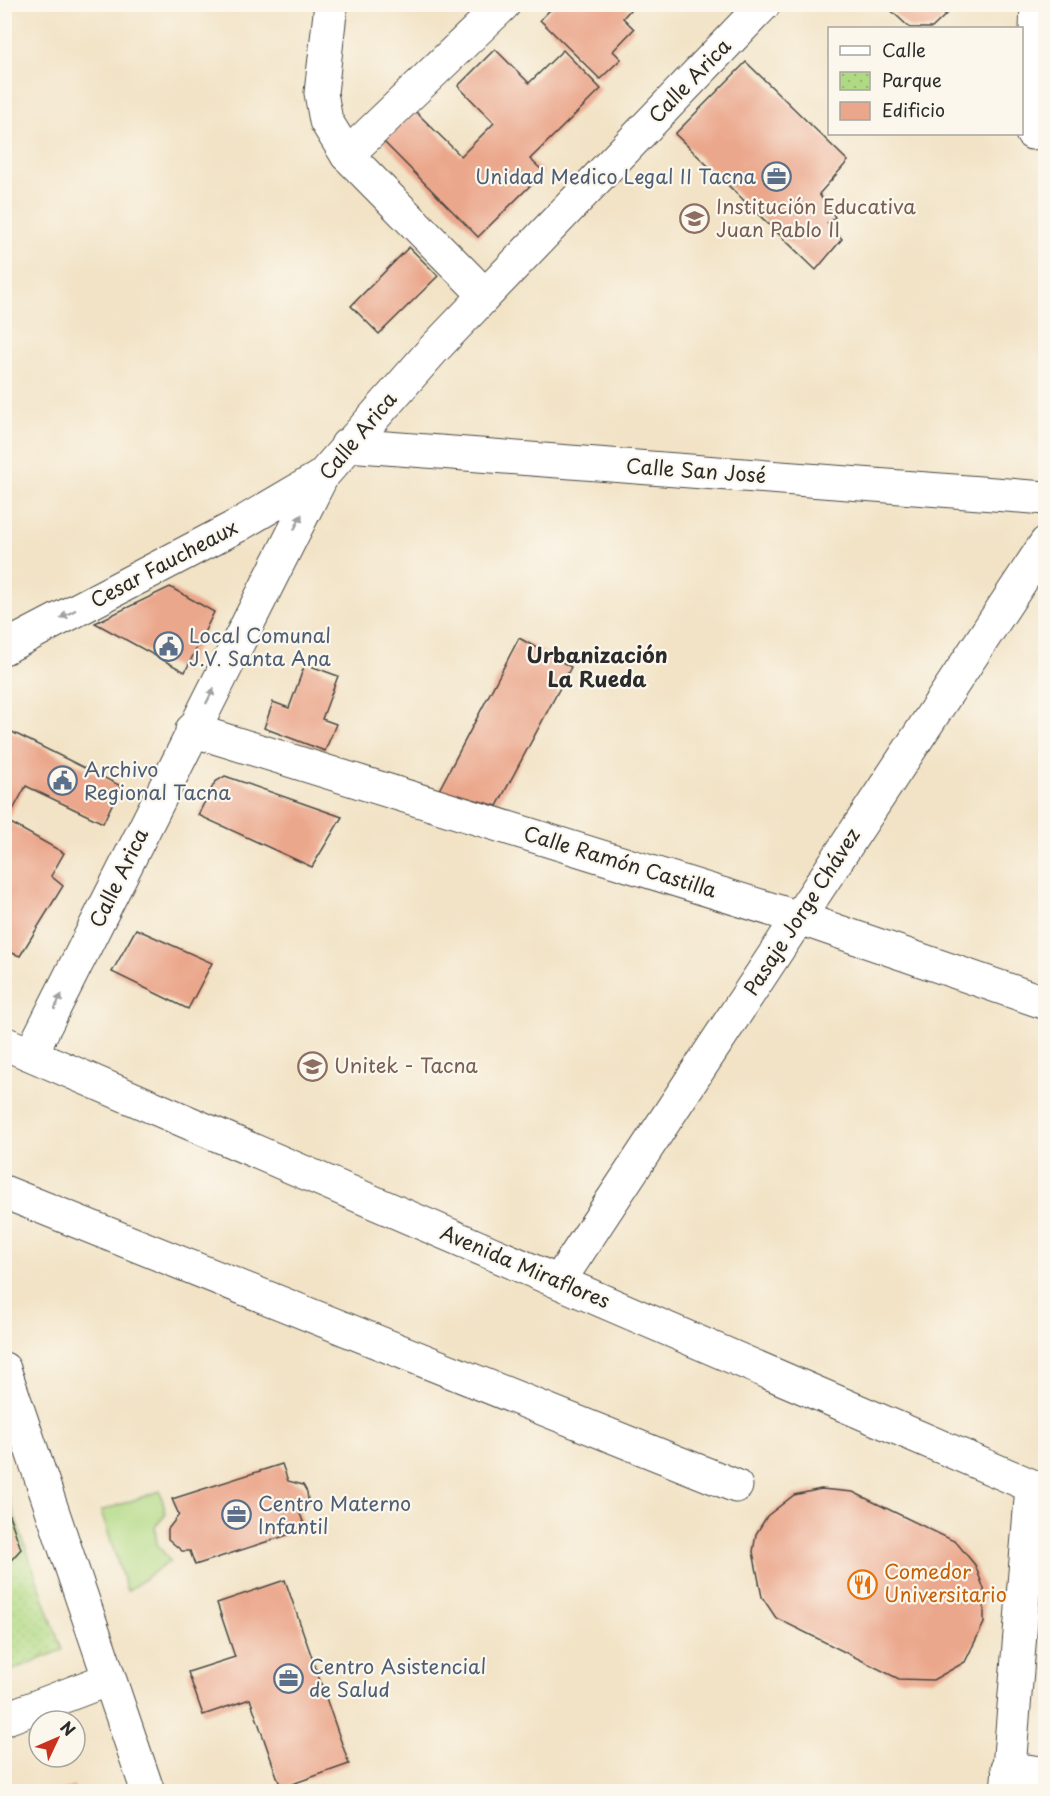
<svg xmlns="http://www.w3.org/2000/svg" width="1050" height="1796" font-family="'Playpen Sans',sans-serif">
	<defs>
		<pattern id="park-dots" width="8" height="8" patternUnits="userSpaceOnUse" patternTransform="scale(1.5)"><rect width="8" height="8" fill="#b0d983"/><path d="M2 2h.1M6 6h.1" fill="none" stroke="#98ba71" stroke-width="1.8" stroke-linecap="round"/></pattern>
	</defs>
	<rect width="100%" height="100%" fill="#fbf7ec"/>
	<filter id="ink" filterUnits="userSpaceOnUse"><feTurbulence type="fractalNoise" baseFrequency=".0167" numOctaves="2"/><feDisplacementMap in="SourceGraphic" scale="12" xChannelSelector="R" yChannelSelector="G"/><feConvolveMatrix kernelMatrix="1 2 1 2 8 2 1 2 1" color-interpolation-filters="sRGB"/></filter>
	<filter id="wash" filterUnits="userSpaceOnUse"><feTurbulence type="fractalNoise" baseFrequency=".008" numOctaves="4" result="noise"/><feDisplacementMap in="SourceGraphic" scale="24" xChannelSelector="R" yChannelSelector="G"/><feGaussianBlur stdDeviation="1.35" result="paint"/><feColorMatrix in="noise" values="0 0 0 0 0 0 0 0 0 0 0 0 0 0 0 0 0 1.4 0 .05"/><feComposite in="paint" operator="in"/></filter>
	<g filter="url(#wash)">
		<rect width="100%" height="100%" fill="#f2e3c6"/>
		<polygon fill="#b0d983" stroke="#6e8257" stroke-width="1.5" points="160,1491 166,1514 155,1527 157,1544 170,1561 127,1591 101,1511"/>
		<polygon fill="url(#park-dots)" stroke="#6e8257" stroke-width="1.5" points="4,1486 62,1650 5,1673 4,1673"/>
		<g id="blocks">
			<g fill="#eba78c">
				<polygon points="556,4 624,4 630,10 623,18 634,29 613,51 621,59 600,79 540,20"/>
				<polygon points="884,4 957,4 932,28 910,28"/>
				<polygon points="495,49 529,83 563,50 601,89 530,159 544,172 478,237 383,141 414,110 461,156 494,123 458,86"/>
				<polygon points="746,62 848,161 819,194 835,217 827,223 842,239 816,270 675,134"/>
				<polygon points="409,247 438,276 379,334 351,306"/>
				<polygon points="170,587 214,612 185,672 95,623"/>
				<polygon points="519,638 571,667 497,806 439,790"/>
				<polygon points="305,664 338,676 322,719 336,724 325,751 264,728 273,702 289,708"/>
				<polygon points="4,728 121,786 103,823 26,786 7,821 64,853 51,876 63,886 20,956 4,950"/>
				<polygon points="225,776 342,817 312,867 198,815 215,782"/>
				<polygon points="136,929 212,963 188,1009 112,972"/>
				<polygon points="282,1464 288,1481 303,1485 307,1492 308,1500 305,1508 299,1511 306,1529 195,1565 190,1551 182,1551 168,1539 168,1529 179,1515 172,1499"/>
				<polygon points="821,1489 853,1492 956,1542 975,1565 984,1589 984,1623 965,1662 933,1680 899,1679 776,1618 762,1597 753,1552 756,1534 767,1516 794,1495"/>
				<polygon points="4,1501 21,1549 4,1568"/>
				<polygon points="285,1580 349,1764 281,1788 250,1699 203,1715 188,1672 235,1657 217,1603"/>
				<polygon points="74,1786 76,1792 59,1792 59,1791"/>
			</g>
		</g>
	</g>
	<g filter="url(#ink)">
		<use href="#blocks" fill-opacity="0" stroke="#494742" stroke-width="1.5"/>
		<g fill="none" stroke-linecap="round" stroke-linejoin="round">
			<defs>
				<g id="minor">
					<polyline points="331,4 321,93 326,121 347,155 485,295"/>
					<polyline points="1032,133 1037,4"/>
					<polyline points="347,155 504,4"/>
					<polyline points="347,445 1046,498"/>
					<polyline points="4,648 237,526 322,476"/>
					<polyline points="192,730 799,918 1046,1003"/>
					<polyline points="4,1043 1046,1492"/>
					<polyline points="31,1054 322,476 432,351 764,4"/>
					<polyline points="4,1192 736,1486"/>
					<polyline points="559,1281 1046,543"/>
					<polyline points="4,1369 148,1792"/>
					<polyline points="4,1719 109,1679"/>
					<polyline points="1008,1768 1046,1774"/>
					<polyline points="1007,1792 1032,1487"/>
				</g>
			</defs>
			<use href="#minor" stroke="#494742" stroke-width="35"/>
			<use href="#minor" stroke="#fff" stroke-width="33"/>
		</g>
		<defs><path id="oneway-solid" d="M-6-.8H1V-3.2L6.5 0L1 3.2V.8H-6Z" transform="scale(1.5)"/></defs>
		<g fill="#a0a0a0">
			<use href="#oneway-solid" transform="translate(298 522) rotate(-63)"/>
			<use href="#oneway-solid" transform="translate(68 614) rotate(152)"/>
			<use href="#oneway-solid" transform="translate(210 696) rotate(-63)"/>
			<use href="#oneway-solid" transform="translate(58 1002) rotate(-64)"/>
		</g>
	</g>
	<defs>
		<symbol id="office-ring" viewBox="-11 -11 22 22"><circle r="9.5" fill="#fbf7ec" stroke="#5c6f8a" stroke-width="1.5"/><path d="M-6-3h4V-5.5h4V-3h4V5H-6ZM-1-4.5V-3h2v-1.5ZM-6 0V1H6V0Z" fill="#5c6f8a"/></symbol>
		<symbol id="school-ring" viewBox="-11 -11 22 22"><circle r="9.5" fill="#fbf7ec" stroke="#8d6e63" stroke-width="1.5"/><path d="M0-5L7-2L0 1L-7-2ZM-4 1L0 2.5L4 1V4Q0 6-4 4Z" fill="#8d6e63"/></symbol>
		<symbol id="civic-ring" viewBox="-11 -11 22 22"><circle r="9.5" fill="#fbf7ec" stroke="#5c6f8a" stroke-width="1.5"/><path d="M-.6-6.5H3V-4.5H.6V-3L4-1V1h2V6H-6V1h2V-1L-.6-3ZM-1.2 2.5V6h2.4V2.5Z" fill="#5c6f8a"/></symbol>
		<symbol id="restaurant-ring" viewBox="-11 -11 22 22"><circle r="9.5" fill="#fbf7ec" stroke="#e8710a" stroke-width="1.5"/><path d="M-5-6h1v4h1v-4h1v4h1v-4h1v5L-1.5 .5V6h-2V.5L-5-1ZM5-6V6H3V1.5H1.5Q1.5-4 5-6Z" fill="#e8710a"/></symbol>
	</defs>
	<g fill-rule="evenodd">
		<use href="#office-ring" x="760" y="160" width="33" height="33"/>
		<use href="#school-ring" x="678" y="202" width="33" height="33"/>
		<use href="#civic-ring" x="152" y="630" width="33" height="33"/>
		<use href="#civic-ring" x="46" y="764" width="33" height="33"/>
		<use href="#school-ring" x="296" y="1050" width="33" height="33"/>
		<use href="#office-ring" x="220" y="1498" width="33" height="33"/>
		<use href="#restaurant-ring" x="846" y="1568" width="33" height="33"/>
		<use href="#office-ring" x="272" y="1662" width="33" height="33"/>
	</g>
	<g text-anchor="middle" stroke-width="4.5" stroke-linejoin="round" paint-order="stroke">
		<g font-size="20" fill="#2b2b2b" stroke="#fbf7ec">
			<text transform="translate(690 81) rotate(-46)" y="7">Calle Arica</text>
			<text transform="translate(358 436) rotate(-50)" y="7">Calle Arica</text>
			<text transform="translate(696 471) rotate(4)" y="7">Calle San José</text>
			<text transform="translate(164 564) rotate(-28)" y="7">Cesar Faucheaux</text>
			<text transform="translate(620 862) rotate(17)" y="7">Calle Ramón Castilla</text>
			<text transform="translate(119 878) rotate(-64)" y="7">Calle Arica</text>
			<text transform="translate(802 912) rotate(-57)" y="7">Pasaje Jorge Chávez</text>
			<text transform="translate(525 1267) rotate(23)" y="7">Avenida Miraflores</text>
		</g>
		<g font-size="20" fill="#4e5e75" stroke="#fbf7ec" text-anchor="start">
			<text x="756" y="184" text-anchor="end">Unidad Medico Legal II Tacna</text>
			<text x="189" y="643">Local Comunal<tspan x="189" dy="23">J.V. Santa Ana</tspan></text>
			<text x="84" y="777">Archivo<tspan x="84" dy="23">Regional Tacna</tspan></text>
			<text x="258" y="1511">Centro Materno<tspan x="258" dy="23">Infantil</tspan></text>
			<text x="309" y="1674">Centro Asistencial<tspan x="309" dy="23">de Salud</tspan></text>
		</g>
		<g font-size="20" fill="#785e54" stroke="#fbf7ec" text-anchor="start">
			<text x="716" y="214">Institución Educativa<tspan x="716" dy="23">Juan Pablo II</tspan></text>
			<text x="334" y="1073">Unitek - Tacna</text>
		</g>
		<g font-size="20" fill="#c56008" stroke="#fbf7ec" text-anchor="start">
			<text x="884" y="1579">Comedor<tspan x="884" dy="23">Universitario</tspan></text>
		</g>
		<g font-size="21" font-weight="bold" fill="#2b2b2b" stroke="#fbf7ec">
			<text x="597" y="663">Urbanización<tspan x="597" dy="24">La Rueda</tspan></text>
		</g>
	</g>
	<rect width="1050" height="1796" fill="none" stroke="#fbf7ec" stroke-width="24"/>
	<rect x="828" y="27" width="195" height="108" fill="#fbf7ec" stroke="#a8a59f" stroke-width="1.5"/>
	<rect x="840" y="46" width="30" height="9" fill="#ffffff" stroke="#a8a59f" stroke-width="1.5"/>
	<text x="882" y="57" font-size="18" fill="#2b2b2b">Calle</text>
	<rect x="840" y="72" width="30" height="18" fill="url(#park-dots)" stroke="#a8a59f" stroke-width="1.5"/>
	<text x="882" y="87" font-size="18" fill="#2b2b2b">Parque</text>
	<rect x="840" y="102" width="30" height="18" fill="#eba78c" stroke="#a8a59f" stroke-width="1.5"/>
	<text x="882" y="117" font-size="18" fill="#2b2b2b">Edificio</text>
	<g transform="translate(57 1739) rotate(46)"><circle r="28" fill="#fbf7ec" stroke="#a8a59f" stroke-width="1.5"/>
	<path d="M0-4.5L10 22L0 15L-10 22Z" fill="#c8321e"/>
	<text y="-9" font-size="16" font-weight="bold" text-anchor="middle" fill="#2b2b2b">N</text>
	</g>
</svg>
